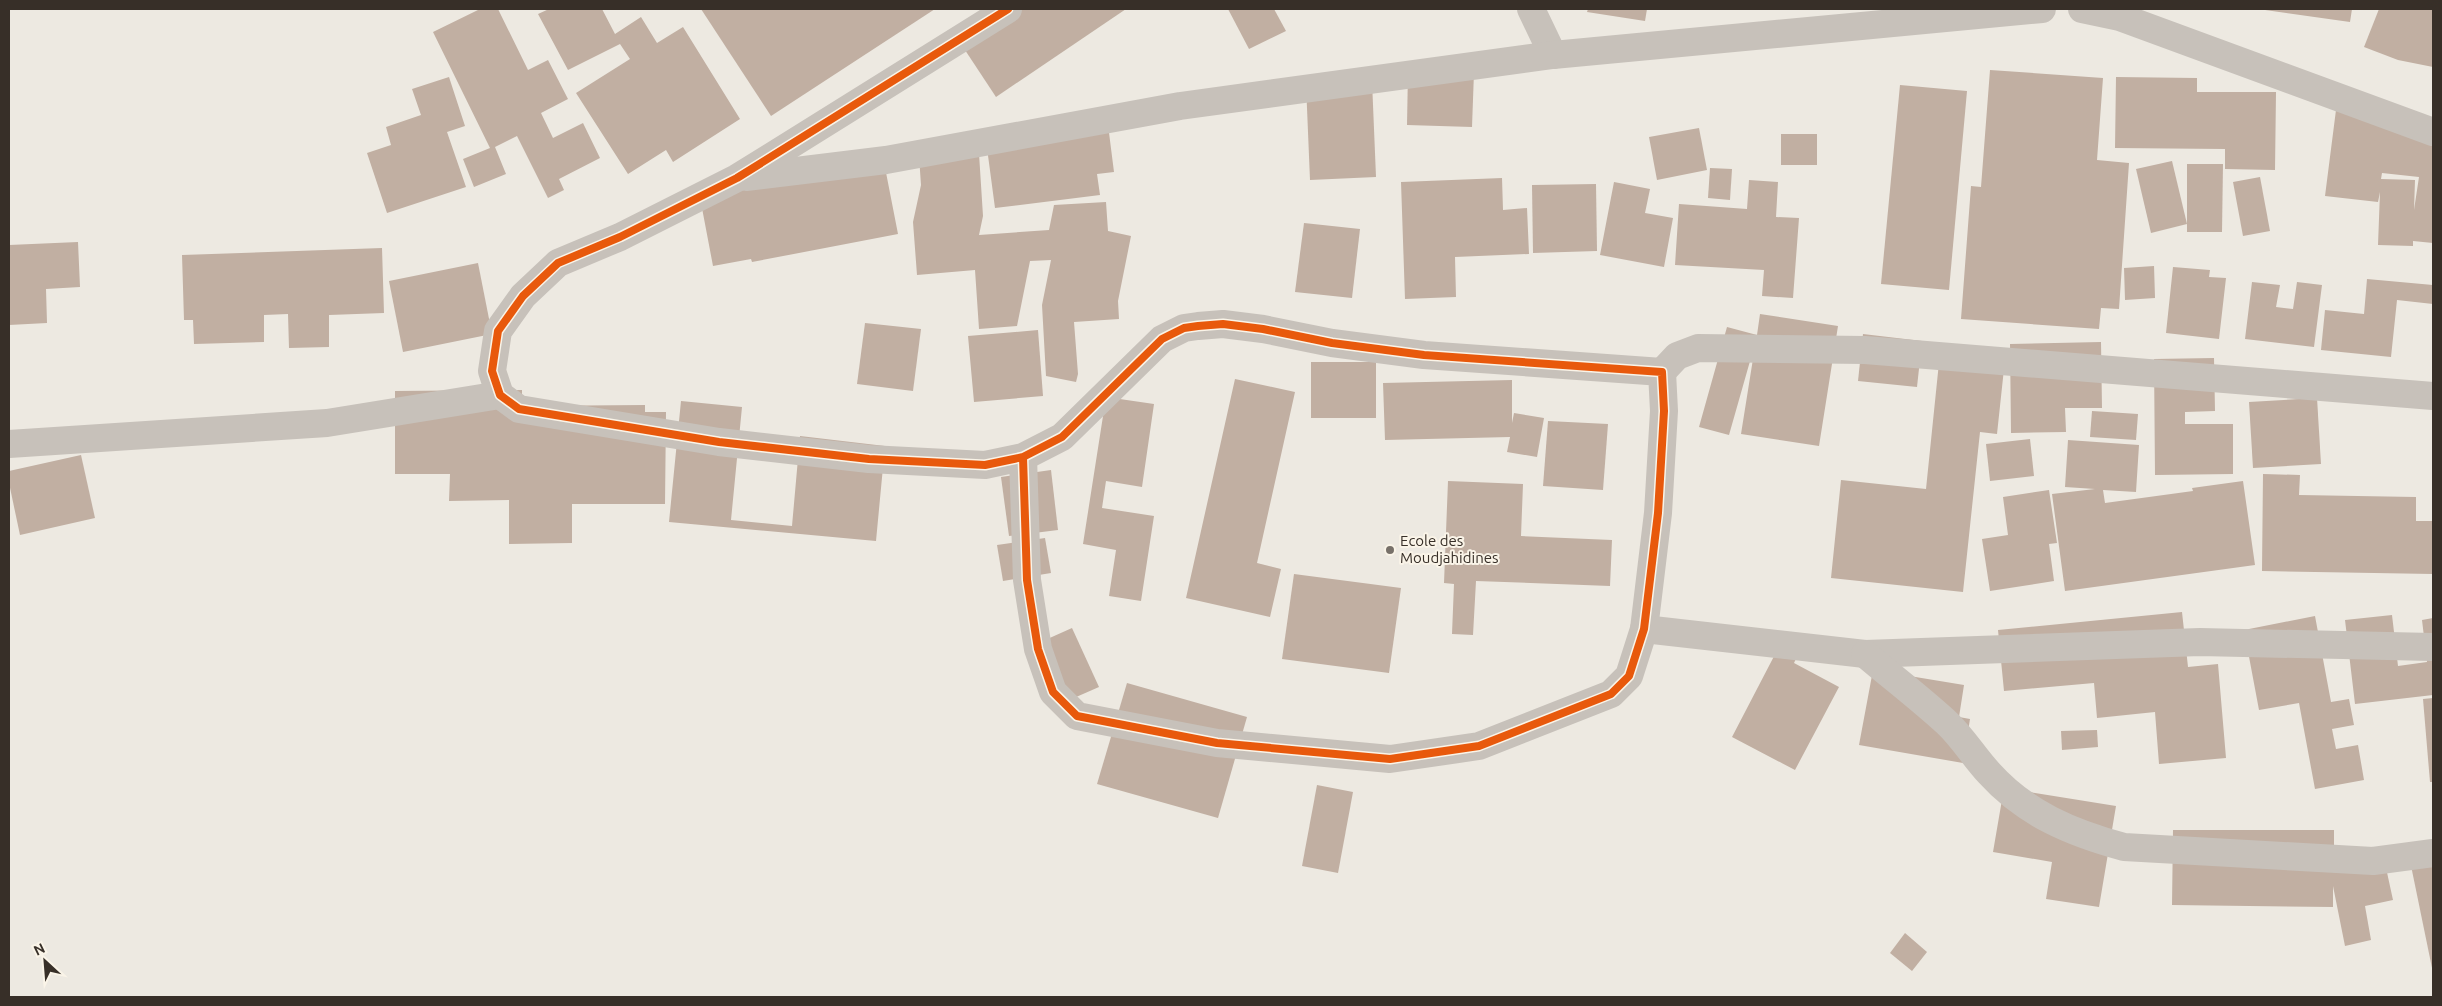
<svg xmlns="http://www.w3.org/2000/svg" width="2442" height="1006" font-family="Ubuntu,sans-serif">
	<rect width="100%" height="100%" fill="#ede9e1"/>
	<g fill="#c1afa2" fill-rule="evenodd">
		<polygon points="480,9 498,9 528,70 548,60 568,99 541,113 553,138 583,123 600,158 559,179 564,190 548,198 517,136 495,147 506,174 474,187 463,159 490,148 433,32"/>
		<polygon points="549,9 602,9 615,34 641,17 657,43 683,27 740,119 673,162 666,150 628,174 576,93 630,59 620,44 568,70 538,14"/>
		<polygon points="701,9 935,9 771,116"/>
		<polygon points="1019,9 1126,9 996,97 963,47"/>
		<polygon points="1228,9 1274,9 1286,31 1249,49"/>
		<polygon points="1588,9 1647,9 1645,21 1587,12"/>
		<polygon points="2258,9 2352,9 2350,22"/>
		<polygon points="2379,9 2433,9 2433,67 2398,60 2364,47"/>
		<polygon points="1990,70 2103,78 2097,160 2129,163 2119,309 2101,308 2099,329 1961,319 1971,186 1981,187"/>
		<polygon points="1408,71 1474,72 1472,127 1407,125"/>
		<polygon points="449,77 465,126 447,132 466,187 387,213 367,153 391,145 386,127 421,115 412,89"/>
		<polygon points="2116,77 2197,78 2197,92 2276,92 2275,170 2225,169 2225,149 2115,148"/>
		<polygon points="1372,81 1376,177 1310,180 1306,84"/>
		<polygon points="1900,85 1967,91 1949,290 1881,284"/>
		<path d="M2336,110L2433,122V243L2413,241V246L2378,245L2380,192L2378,202L2325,196ZM2382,173L2419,177L2414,210L2415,180L2381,179Z"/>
		<polygon points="1107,117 1114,172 1097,174 1100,195 995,208 985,133"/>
		<polygon points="1699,128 1707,170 1657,180 1649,137"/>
		<rect x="1781" y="134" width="36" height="31"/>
		<polygon points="978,138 983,216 979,235 1049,230 1054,205 1106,202 1108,231 1131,236 1118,301 1119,319 1074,322 1078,374 1076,382 1046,376 1042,305 1051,260 1030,261 1017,326 979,329 975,270 917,275 913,222 921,185 918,142"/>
		<polygon points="882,152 898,234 752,262 751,259 713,266 698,187"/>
		<polygon points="2172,161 2187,224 2151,233 2136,169"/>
		<polygon points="2187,164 2223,164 2222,232 2187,232"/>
		<polygon points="1710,168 1732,169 1730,200 1708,198"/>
		<polygon points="2260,177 2270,231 2243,236 2233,182"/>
		<polygon points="1502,178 1503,210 1527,208 1529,254 1455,257 1456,297 1405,299 1401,182"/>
		<polygon points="1749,180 1778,182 1776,217 1799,218 1793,298 1762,296 1764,270 1675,265 1679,204 1747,209"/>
		<polygon points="1614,182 1650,189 1645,213 1673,218 1664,267 1600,255"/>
		<polygon points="1596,184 1597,251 1533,253 1532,185"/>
		<polygon points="1304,223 1360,229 1352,298 1295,292"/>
		<polygon points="78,242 80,287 46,289 47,323 9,325 9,245"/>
		<polygon points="382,248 384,313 329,315 329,347 289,348 288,314 264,315 264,342 194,344 193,320 184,320 182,255"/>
		<polygon points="478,263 492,334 403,352 389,281"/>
		<polygon points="2154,266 2155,298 2125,300 2124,268"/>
		<polygon points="2173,267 2210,270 2209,277 2226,278 2219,339 2166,333"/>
		<polygon points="2367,279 2433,285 2433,304 2397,300 2391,357 2321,350 2325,310 2364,314"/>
		<polygon points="2252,282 2280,285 2276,307 2293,309 2297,282 2322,285 2314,347 2245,339"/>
		<polygon points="1760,314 1838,326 1819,446 1741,434 1756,340 1729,435 1699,427 1727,327 1757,335"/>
		<polygon points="865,323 921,329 913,391 857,384"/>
		<polygon points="1038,330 1043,396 974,402 968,336"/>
		<polygon points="1863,334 1922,341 1917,387 1858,381"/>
		<polygon points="2101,342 2102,408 2065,408 2066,432 2011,433 2010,344"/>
		<polygon points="1941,343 2006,350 1997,434 1980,432 1963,592 1831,578 1841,480 1926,489"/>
		<polygon points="2214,358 2215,411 2185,412 2185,424 2233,424 2233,474 2155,475 2154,359"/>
		<rect x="1311" y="362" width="65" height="56"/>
		<polygon points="1235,379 1295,392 1257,563 1281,569 1270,617 1186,598"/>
		<polygon points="1512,380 1512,423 1514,413 1544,418 1537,457 1507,452 1510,437 1385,440 1383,383"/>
		<polygon points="522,390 522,406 645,405 645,412 666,412 665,504 572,504 572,543 509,544 509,500 449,501 450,474 395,474 395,391"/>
		<polygon points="1106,397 1154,404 1142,487 1106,481 1102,508 1154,516 1141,601 1109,596 1116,550 1083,544"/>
		<polygon points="2317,398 2321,464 2253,468 2249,402"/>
		<polygon points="681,401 742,407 731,520 792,526 800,436 885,446 876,541 669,522"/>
		<polygon points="2092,411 2138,414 2136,440 2090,437"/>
		<polygon points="1548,421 1608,424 1603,490 1543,486"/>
		<polygon points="2030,439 2034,476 1990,481 1986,444"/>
		<polygon points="2068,440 2139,445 2136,492 2103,490 2105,503 2193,491 2192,488 2243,481 2255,565 2065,591 2052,494 2095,489 2065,487"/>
		<polygon points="81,455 95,518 20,535 9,483 9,471"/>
		<polygon points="1051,470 1058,530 1009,536 1001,477"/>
		<polygon points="2263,474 2300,475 2299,495 2416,497 2416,521 2433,521 2433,574 2262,571"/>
		<polygon points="1448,481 1523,484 1521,536 1612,540 1610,586 1476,581 1473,635 1452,634 1454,584 1444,583"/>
		<polygon points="2049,490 2057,543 2049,544 2054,581 1990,591 1982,539 2008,535 2003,497"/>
		<polygon points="1045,538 1051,573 1003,581 997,545"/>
		<polygon points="1294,574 1401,588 1389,673 1282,659"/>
		<polygon points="2182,612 2188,667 2218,664 2226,758 2159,764 2155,712 2097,718 2094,683 2004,691 1998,630"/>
		<polygon points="2392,615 2398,666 2427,662 2422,620 2433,618 2433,695 2355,704 2345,620"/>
		<polygon points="2315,616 2331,702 2349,699 2354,725 2332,729 2336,749 2358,745 2364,780 2315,789 2299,703 2259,710 2244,630"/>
		<polygon points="1072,628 1099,687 1051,708 1025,649"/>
		<polygon points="1782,641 1800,650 1794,663 1839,687 1795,770 1732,737"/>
		<polygon points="1873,670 1964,685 1959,717 1970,719 1963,763 1859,745"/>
		<polygon points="1127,683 1247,717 1218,818 1097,784"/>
		<polygon points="2433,698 2433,782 2430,782 2423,699"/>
		<polygon points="2097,730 2098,747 2062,750 2061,731"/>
		<polygon points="1317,785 1353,792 1338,873 1302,866"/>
		<polygon points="2004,788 2116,806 2099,907 2046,899 2052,862 1993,852"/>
		<polygon points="2173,830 2334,830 2334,864 2383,854 2393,900 2365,906 2371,940 2345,946 2333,886 2333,907 2172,905"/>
		<polygon points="2433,846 2433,968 2432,968 2408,851"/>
		<polygon points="1905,933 1927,952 1912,971 1890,953"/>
	</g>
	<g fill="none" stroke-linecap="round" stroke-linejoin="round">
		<g stroke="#c7c1ba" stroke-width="28">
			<polyline points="1008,9 737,178 620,237 558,263 523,296 498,331 492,371 500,395 519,409 719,442 869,459 985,465 1023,457 1062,437 1162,339 1184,328 1198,326 1223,324 1263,329 1332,343 1424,355 1662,372 1664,411 1658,513 1644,629 1629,676 1611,694 1479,746 1390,759 1217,743 1077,716 1053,692 1038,649 1027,580 1023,457"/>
			<polyline points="1531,9 1553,55"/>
			<polyline points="2082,9 2120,17 2433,132"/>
			<polyline points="746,177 886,160 1180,106 1553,55 2042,9"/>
			<polyline points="1662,372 1677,356 1698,348 1865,350 2433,396"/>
			<polyline points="9,444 327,423 500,395"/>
			<polyline points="1644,629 1865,654 2200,642 2433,647"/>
			<path d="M1865,654C1892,677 1921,699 1947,723C1963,738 1974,757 1989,773C2026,814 2072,833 2124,847L2373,861L2433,853"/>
		</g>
		<defs>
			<polyline id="cycleway" points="1008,9 737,178 620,237 558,263 523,296 498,331 492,371 500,395 519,409 719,442 869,459 985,465 1023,457 1062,437 1162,339 1184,328 1198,326 1223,324 1263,329 1332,343 1424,355 1662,372 1664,411 1658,513 1644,629 1629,676 1611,694 1479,746 1390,759 1217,743 1077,716 1053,692 1038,649 1027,580 1023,457"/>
		</defs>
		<use href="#cycleway" stroke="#faf4e8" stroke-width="11"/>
		<use href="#cycleway" stroke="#e8590c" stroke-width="8"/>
	</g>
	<circle fill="#777069" stroke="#faf4e8" stroke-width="2" cx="1390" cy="550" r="5"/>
	<g text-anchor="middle" stroke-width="4" stroke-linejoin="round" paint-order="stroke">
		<g font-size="15" fill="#372f28" stroke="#faf4e8" text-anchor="start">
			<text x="1400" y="546">Ecole des<tspan x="1400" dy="17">Moudjahidines</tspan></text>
		</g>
	</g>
	<rect width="2442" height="1006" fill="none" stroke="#372f28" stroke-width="20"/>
	<g transform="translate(45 961) rotate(334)" stroke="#faf4e8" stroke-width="4" paint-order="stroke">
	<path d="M0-4L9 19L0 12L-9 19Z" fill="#372f28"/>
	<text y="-8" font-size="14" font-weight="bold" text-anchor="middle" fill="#372f28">N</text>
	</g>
</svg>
